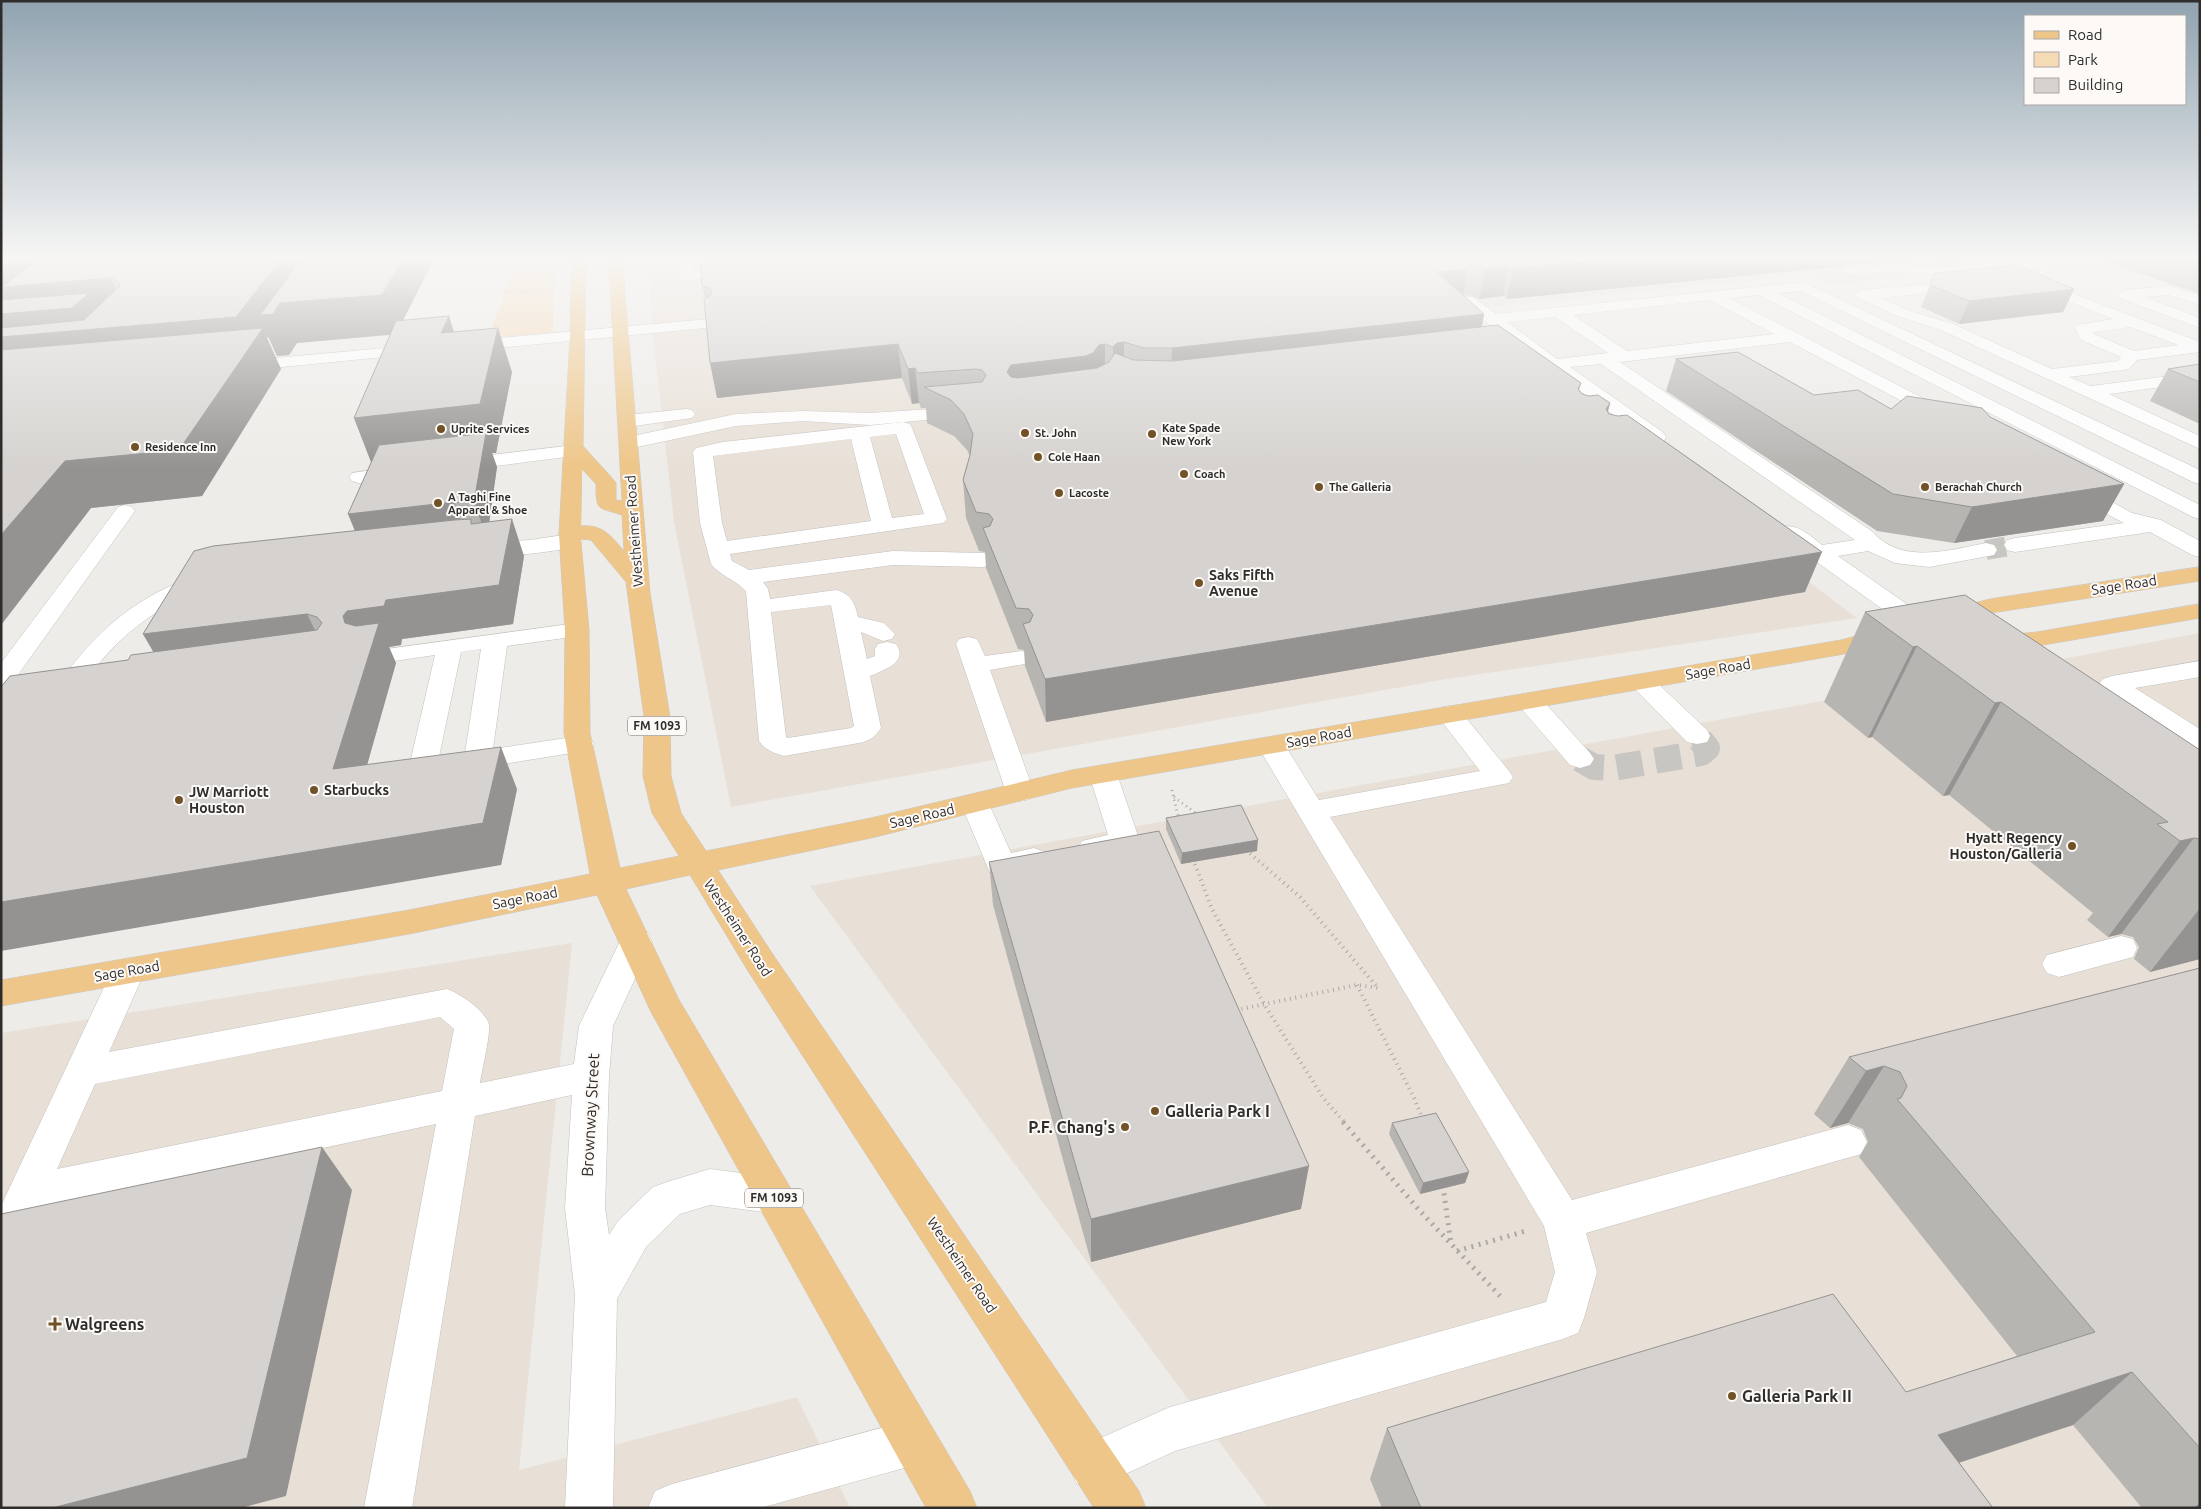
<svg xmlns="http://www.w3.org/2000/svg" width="2201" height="1509" font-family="Ubuntu,sans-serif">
	<rect width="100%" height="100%" fill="#eeece8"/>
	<g fill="#e8e0d7">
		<polygon points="648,257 2122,257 1830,285 1809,275 1447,311 1857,618 1441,680 731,807 674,522 653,335"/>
		<polygon points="2200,633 2200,778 2056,660"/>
		<polygon points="1947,678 2200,865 2200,1508 1268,1508 810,886"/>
		<polygon points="572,943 519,1470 797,1397 850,1508 1,1508 1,1033"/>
	</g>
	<polygon fill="#f5dab6" points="518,257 555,257 553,332 488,338"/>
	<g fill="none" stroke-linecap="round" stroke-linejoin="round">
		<polyline stroke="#c8c6c2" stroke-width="20" stroke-dasharray="20 10" stroke-linecap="butt" points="1986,550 2015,545"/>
		<polyline stroke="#c8c6c2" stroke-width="26" stroke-dasharray="26 13" stroke-linecap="butt" points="1580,759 1594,767 1613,768 1701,753 1707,748 1697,736"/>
		<defs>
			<g id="minor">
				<polygon points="606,257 621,257 614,261 608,260"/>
				<path d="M717,257H775L768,261L693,267V271L744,269L746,272L744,275L739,276L686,280L681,279C678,274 678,265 681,260Z"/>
				<polygon points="2053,257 2097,257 2090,261 1952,275 1896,272 1848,274 1841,270 1848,266 1896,264 1952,267"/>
				<path d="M2035,279L2200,342V352L2137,360L2129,369L2123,370L2069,377L2091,386L2200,372V382L2109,394L2200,436V449L1941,330L1900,317L1858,298L1855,295L1858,292L1863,290L1966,281L1971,282L1973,285L1971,288L1881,298L1910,311L1953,324L2052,369L2118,361L2121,357L2081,340L2075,328L2077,325L2113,319L2030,286L2028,283L2030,280ZM2131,327L2178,345L2134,351L2094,334L2093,332Z"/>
				<path d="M1803,282L2200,470V484L2193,482L1801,291L1778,293L2200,505V519L2193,517L1759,295L1729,298L1946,410L1949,414L1946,418L1940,419L1934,418L1790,342L1620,362L1873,532C1901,565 1950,550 1986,543L1994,545L1997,550L1994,555L1929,567L1895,563L1868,551L1838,556L1935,624L1938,629L1935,634L1926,636L1917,634L1782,537L1779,532L1782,527C1798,523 1810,536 1822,545L1855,540L1601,364L1570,367L1664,433L1666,437L1664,441L1657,443L1650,441L1551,370L1541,369L1539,365L1540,362L1486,322L1460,300L1463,297H1473L1496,314ZM1710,300L1774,334L1627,351L1573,315ZM1555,317L1608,353L1557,359L1507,322Z"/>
				<polygon points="2170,286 2200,296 2200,305 2169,295 2145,297 2200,318 2200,328 2120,298 2117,295 2120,292 2125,290"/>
				<polygon points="709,319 715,321 717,324 715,327 466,351 460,349 458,346 460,343 466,341"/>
				<polygon points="418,345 424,347 426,350 424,353 242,371 236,370 234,366 236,362 242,361"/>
				<polygon points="963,407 969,408 972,412 969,416 870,425 803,421 736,426 628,449 621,447 618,443 621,439 628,437 736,414 803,411 870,413"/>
				<polygon points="686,409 692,410 695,414 692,418 627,427 620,425 618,421 620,417 627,415"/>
				<path d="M903,422L910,424L912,428L947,519L943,523L730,554L732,561L749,570L893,551L983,553L991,555L994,560L991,565L983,567L893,565L763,582L768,589L770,599L836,590C851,594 855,603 858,617L884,623L895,634L892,639L883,641L861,632L867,659L875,656V649L878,644L887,642L896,644C909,662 884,670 870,676L881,728C875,737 869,741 859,743L784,756C774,753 765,750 759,741L746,591C736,580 719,575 711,564L700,523L693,452L696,448L723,442ZM896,434L924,514L892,518L870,437ZM851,439L871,521L727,541L722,523L713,456ZM831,605L854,726L851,728L788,738L786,737L771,612Z"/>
				<polygon points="574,445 581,447 584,451 581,455 457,471 450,469 447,465 450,461 457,459"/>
				<polygon points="402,466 409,468 412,472 409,476 359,483 352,481 349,477 352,473"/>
				<polygon points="2078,485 2085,487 2132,513 2161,520 2200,541 2200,557 2192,555 2150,532 2015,552 2007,550 2004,545 2007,540 2015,538 2124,523 2071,495 2068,491 2071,487"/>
				<polygon points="125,505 132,507 135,511 10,686 1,689 1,663 118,507"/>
				<path d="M571,534L579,536L582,541L579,546C552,552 502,559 475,553L472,548L475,543L530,540Z"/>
				<path d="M202,575L210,577L213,582L210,587C158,604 111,640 82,688L88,694L84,699C72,702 62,701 55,690C89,636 140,591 202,575Z"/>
				<path d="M577,623L586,625L589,630L586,635L507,646L493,749L580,736L590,738L594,744L590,750L436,775C424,775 417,773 410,763L435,655L374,664L365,662L362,657L365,652ZM481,649L465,753L439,757L461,652Z"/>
				<polygon points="968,637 977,639 985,656 1021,651 1030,653 1033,658 1030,663 990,670 1034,792 1030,799 1020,801 1010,799 1006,792 956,644 959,639"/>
				<polygon points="2200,661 2200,677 2135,688 2200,729 2200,749 2190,747 2103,689 2099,684 2103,679 2112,676"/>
				<polygon points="1642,674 1651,677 1707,730 1710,736 1707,742 1697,744 1687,742 1633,687 1629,682 1633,677"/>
				<polygon points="1529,693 1538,695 1590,753 1594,759 1590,765 1580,768 1570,765 1520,707 1516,701 1520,695"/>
				<polygon points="1449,706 1458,708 1509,771 1513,777 1509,783 1330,817 1572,1200 1848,1125 1861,1130 1867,1142 1861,1154 1586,1233 1597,1272 1584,1318 1578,1333 1563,1339 1175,1451 1093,1489 1076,1483 1070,1466 1076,1449 1170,1407 1546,1302 1555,1272 1544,1226 1257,745 1261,739 1271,737 1281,739 1319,800 1480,771 1436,714 1440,708"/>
				<polygon points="1103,765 1113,768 1117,774 1140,842 1136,849 1093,858 1082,855 1078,848 1082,841 1108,835 1089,774 1093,768"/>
				<polygon points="975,794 985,797 989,804 1011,853 1034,848 1045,852 1049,859 1045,866 1001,876 990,873 961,804 965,797"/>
				<path d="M636,930L648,933L652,942L613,1026L609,1076L605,1208L609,1235L618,1221L653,1187L667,1182L710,1169L772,1177L786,1182L792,1195L786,1208L772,1213L710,1205L680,1214L646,1247L617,1299L613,1508H565L575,1295L565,1208L572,1095L475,1116L412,1508H364L436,1124L40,1208L15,1265L1,1270V1206L116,962L128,958L140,962L145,971L109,1052L447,989C459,993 488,1012 489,1026C490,1037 482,1070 480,1083L574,1064L579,1026L624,933ZM440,1017L454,1029L442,1091L57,1169L95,1084Z"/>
				<polygon points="2121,936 2133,939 2137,948 2133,957 2059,977 2047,973 2042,964 2047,955"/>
				<polygon points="915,1419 931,1426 938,1442 931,1458 915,1465 760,1508 648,1508 655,1491 672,1484"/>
			</g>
			<g id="major">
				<path d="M572,257H586L583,446L613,479L616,483V500L622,501L609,269L606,257H620L623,269L650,593L670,717L671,776L681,813L706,851L871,818L1072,770L1841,640L1885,628L1894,630L1897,635L1894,640L1844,654L1072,788L871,838L718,870L772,953L1139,1491L1146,1508H1094L748,971L690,875L626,889L678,998L970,1491L977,1508H926L651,1012L597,895L409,934L1,1006V980L409,910L590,874L564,733L565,630L559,534L570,336ZM582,469L596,484C596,512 598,507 622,515L624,551C611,536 603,524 581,526ZM581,539L591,540L626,582L644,717L643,776L652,813L679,856L620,868L590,733L589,630Z"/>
				<polygon points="2200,567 2200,581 1991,613 1948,624 1940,622 1936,617 1940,612 1990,599"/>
				<polygon points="2200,604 2200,618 2037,646 1993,649 1984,647 1981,642 1984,637 2037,632"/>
			</g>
		</defs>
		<use href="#minor" stroke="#c3c1bd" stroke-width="1"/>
		<use href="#major" stroke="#c9c8c8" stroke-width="1"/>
		<polyline stroke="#aba9a6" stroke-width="2" stroke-dasharray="0.5 2" stroke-linecap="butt" points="505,292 553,290"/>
		<g stroke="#aba9a6" stroke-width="3" stroke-dasharray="1 4" stroke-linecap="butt">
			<polyline points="1172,790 1179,820"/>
			<polyline points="1174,797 1197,814"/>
		</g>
		<g stroke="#aba9a6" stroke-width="4" stroke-dasharray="1 4.5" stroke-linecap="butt">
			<polyline points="1246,850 1300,897 1378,988"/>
			<polyline points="1193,859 1212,909 1264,1004 1324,1099 1345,1123"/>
			<polyline points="1357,985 1415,1100 1423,1120"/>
			<polyline points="1236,1010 1357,985 1379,988"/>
		</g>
		<g stroke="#aba9a6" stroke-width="5" stroke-dasharray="2 5.5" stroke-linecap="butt">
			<polyline points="1343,1122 1420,1211 1500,1296"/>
			<polyline points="1443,1186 1451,1244"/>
			<polyline points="1457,1251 1526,1231"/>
		</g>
		<use href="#minor" fill="#fff" fill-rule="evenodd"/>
		<use href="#major" fill="#eec689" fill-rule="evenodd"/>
	</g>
	<g fill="#b7b5b2">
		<polygon points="1,257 435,257 403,320 454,332 512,372 496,453 492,453 497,467 489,521 524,556 513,624 402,639 401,645 389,647 396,663 367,765 517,789 501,865 128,660 154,652 143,634 355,530 371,462 354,418 390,335 297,343 289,355 277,356 268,336 267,338 281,369 202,496 91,508 1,625"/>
		<polygon points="700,257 1984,257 1940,261 1942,257 1848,264 1844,266 1507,299 1503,296 1479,299 1472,296 1463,295 1484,314 1482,327 1581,383 1579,391 1582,394 1610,403 1608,412 1609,414 1805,592 1046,722 1025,666 1024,650 1018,649 986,568 985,552 979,551 966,518 963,480 970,456 967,450 954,436 927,423 926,408 921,408 919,403 912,404 902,378 717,398 705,298 702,286"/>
		<polygon points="2098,257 2200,257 2200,294 2097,259"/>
		<polygon points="1935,273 2074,289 2063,312 1959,324 1921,307"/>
		<polygon points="1676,359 1814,395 1891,409 1990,417 2124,484 2103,521 1954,543 1877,531 1666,391"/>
		<polygon points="2200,364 2200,424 2150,401 2168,369"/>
		<polygon points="1865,612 2200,750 2200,959 2150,972 2134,959 2139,947 2133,937 2121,934 2108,937 2087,920 2093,913 1949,795 1943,796 1872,737 1868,738 1824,702"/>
		<polygon points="1166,818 1257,851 1181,864 1166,829"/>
		<polygon points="989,862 1301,1209 1091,1262 993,905"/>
		<polygon points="2200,968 2200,1508 2142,1508 2073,1425 1959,1462 1993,1508 1382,1508 1370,1479 1387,1428 1906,1392 2017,1356 1859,1157 1868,1142 1863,1129 1848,1123 1830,1128 1814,1114 1849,1057"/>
		<polygon points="1392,1123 1469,1172 1465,1183 1420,1194 1389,1134"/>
	</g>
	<g fill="#959391">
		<polygon points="17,257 80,257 110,278 129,317 283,257 435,257 396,334 297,343 289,355 277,356 268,336 267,338 281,369 202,496 91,508 1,625 1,268"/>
		<polygon points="1640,257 1942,257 1848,264 1844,266 1507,299 1513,268"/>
		<polygon points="1942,257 1984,257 1940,261"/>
		<polygon points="1468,264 1463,295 1437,272"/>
		<polygon points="1509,266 1503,296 1479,299 1485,268"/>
		<polygon points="2074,289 2063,312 1959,324 1969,301"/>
		<polygon points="1484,314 1478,346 1171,382 1172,348"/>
		<polygon points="449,316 463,361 441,333"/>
		<polygon points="498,328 512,372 496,453 492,453 497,467 487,539 474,502 373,467 354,418"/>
		<polygon points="1124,342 1124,376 1113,381 1113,347 1117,343"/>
		<polygon points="898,344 902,378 717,398 710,363"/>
		<polygon points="1105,344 1105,378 1013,400 1007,372 1011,365"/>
		<polygon points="915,368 919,403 912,404 908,369"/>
		<polygon points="1610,403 1600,439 1606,409"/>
		<polygon points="2124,484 2103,521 1954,543 1972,507"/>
		<polygon points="454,502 467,539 363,551 348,514"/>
		<polygon points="512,519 524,556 513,624 402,639 401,645 389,647 396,663 354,811 333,769 343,616 347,611 386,600"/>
		<polygon points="1822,552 1805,592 1046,722 1045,679"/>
		<polygon points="307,614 326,653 166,674 143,634"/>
		<polygon points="1917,646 1872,737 1868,738 1913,647"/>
		<polygon points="2001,702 1949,795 1943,796 1995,703"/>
		<polygon points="501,747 517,789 501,865 1,951 1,902"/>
		<polygon points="2194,838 2121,934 2108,937 2180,841"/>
		<polygon points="1258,840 1257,851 1181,864 1182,853"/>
		<polygon points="2200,908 2200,959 2150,972"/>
		<polygon points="1884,1066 1848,1123 1830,1128 1866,1071"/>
		<polygon points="322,1147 352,1190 286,1496 241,1508 52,1508"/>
		<polygon points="1309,1166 1301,1209 1091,1262 1091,1219"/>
		<polygon points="1469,1172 1465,1183 1420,1194 1423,1183"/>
		<polygon points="2132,1372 2073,1425 1889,1486 1938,1435"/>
		<polygon points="2200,1503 2200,1508 2193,1508"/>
	</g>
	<g fill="#d5d2cf" stroke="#959391">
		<polygon points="1,257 17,257 1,268"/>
		<polygon points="40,257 283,257 236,317 1,337 1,328 84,320 120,286 118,281 110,278 3,287"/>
		<polygon points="303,257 404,257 382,295 280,303 273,314 260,315"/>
		<polygon points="700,257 1640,257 1513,268 1509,266 1485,268 1478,265 1468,264 1464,270 1437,272 1484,314 1172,348 1144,348 1124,342 1117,343 1113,347 1105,344 1099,345 1093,353 1086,356 1011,365 1007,372 1011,377 1018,378 1097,368 1109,362 1115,353 1133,360 1173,361 1498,325 1581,383 1578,389 1582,394 1589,396 1598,395 1610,403 1606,409 1609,414 1618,416 1627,415 1822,552 1045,679 1023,624 1030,622 1033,615 1029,609 1016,608 983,528 990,526 993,519 989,514 976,512 963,480 970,455 973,434 964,414 951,400 924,387 982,382 986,375 982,370 976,369 918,373 915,368 908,369 898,344 710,363 704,299 710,296 712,291 709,288 702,286"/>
		<polygon points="2017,265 2074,289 1969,301 1930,285 1935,273"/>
		<polygon points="89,293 72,308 1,314 1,300"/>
		<polygon points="449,316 441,333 498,328 480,404 354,418 396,321"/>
		<polygon points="263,328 179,450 65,461 1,535 1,350"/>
		<polygon points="1738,352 1814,395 1858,390 1891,409 1907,396 1982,408 1990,417 2124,484 1972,507 1893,494 1676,359"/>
		<polygon points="2200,364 2200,382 2168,369"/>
		<polygon points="486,433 474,502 454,502 348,514 379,445"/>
		<polygon points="471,519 471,524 512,519 499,585 386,600 384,606 347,611 343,616 345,623 356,626 379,623 333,769 501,747 483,823 1,902 1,687 10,676 128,660 131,655 317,630 322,623 317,617 307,614 143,634 194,551 213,546 454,520"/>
		<polygon points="1965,595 2200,750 2200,839 2194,838 2180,841 2157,824 2168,822 2001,702 1995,703 1917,646 1913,647 1865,612"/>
		<polygon points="1241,805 1258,840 1182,853 1166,818"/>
		<polygon points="1159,831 1309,1166 1091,1219 989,862"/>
		<polygon points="2200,968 2200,1448 2132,1372 1938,1435 1993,1508 1421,1508 1387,1428 1833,1294 1906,1392 2095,1332 1897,1099 1901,1098 1907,1086 1900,1072 1884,1066 1866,1071 1849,1057"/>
		<polygon points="1436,1113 1469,1172 1423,1183 1392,1123"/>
		<polygon points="322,1147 247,1458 52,1508 1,1508 1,1214"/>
	</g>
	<linearGradient id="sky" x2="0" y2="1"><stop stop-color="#90a3b0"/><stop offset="0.55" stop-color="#f7f6f5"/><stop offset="1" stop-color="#f7f6f5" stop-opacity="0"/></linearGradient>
	<rect width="2201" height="468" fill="url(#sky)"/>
	<g fill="#715227" stroke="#fcf9f6" stroke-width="2">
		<circle cx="441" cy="429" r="5"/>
		<circle cx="1025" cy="433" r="5"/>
		<circle cx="1152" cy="434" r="5"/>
		<circle cx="135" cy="447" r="5"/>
		<circle cx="1038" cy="457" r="5"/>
		<circle cx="1184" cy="474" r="5"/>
		<circle cx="1319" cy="487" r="5"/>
		<circle cx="1925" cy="487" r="5"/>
		<circle cx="1059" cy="493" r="5"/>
		<circle cx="438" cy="503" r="5"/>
		<circle cx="1199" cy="583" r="5"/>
		<circle cx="314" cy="790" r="5"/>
		<circle cx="179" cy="800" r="5"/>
		<circle cx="2072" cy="846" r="5"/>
		<circle cx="1155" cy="1111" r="5"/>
		<circle cx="1125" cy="1127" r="5"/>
		<path d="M52.5 1316.5h5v5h5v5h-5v5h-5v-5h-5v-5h5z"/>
		<circle cx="1732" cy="1396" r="5"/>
	</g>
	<g text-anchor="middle" stroke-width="4" stroke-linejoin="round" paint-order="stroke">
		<g font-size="11" font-weight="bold" fill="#2e2d2b" stroke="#fcf9f6" text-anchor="start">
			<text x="1162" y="432">Kate Spade<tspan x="1162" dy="13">New York</tspan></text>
			<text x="451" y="433">Uprite Services</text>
			<text x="1035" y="437">St. John</text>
			<text x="145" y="451">Residence Inn</text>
			<text x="1048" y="461">Cole Haan</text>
			<text x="1194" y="478">Coach</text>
			<text x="1329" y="491">The Galleria</text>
			<text x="1935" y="491">Berachah Church</text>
			<text x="1069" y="497">Lacoste</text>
			<text x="448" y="501">A Taghi Fine<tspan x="448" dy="13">Apparel &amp; Shoe</tspan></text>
		</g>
		<g fill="#fcf9f6" stroke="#6c6a68" stroke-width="1">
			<rect x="628" y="716.5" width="58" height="19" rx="4"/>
			<rect x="745" y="1188.5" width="58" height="19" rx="4"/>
		</g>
		<g font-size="12" font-weight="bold" fill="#2e2d2b">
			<text x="657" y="730">FM 1093</text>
			<text x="774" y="1202">FM 1093</text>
		</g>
		<g font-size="14" fill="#2e2d2b" stroke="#fcf9f6">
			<text transform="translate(634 531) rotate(-94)" y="5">Westheimer Road</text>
			<text transform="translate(2124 585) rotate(-9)" y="5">Sage Road</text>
			<text transform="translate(1718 669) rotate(-10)" y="5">Sage Road</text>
			<text transform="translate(1319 737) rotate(-10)" y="5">Sage Road</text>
			<text transform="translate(922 816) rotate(-13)" y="5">Sage Road</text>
			<text transform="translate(525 898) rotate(-11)" y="5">Sage Road</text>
			<text transform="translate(738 928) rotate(57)" y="5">Westheimer Road</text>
			<text transform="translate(127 971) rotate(-10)" y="5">Sage Road</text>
			<text transform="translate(962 1265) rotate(56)" y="5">Westheimer Road</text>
		</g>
		<g font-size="14" font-weight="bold" fill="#2e2d2b" stroke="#fcf9f6" text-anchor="start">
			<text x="1209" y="580">Saks Fifth<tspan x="1209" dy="16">Avenue</tspan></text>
			<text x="324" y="795">Starbucks</text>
			<text x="189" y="797">JW Marriott<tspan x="189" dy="16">Houston</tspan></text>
			<text x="2062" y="843" text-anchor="end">Hyatt Regency<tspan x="2062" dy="16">Houston/Galleria</tspan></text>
		</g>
		<g font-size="16" font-weight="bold" fill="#2e2d2b" stroke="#fcf9f6" text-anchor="start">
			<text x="1165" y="1117">Galleria Park I</text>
			<text x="1115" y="1133" text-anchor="end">P.F. Chang's</text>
			<text x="65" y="1330">Walgreens</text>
			<text x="1742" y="1402">Galleria Park II</text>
		</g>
		<g font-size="16" fill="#2e2d2b" stroke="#fcf9f6">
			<text transform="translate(590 1115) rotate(-87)" y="6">Brownway Street</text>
		</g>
	</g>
	<rect width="2201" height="1509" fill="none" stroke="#2e2d2b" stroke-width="5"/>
	<rect x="2024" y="15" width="162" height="90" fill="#fcf9f6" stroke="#aaa7a5"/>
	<rect x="2034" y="31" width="25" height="8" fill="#eec689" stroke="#aaa7a5"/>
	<text x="2068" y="40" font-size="15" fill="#2e2d2b">Road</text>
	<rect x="2034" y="52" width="25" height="15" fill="#f5dab6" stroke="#aaa7a5"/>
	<text x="2068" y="65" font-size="15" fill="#2e2d2b">Park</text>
	<rect x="2034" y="78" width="25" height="15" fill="#d5d2cf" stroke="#aaa7a5"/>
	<text x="2068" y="90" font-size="15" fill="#2e2d2b">Building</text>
</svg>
